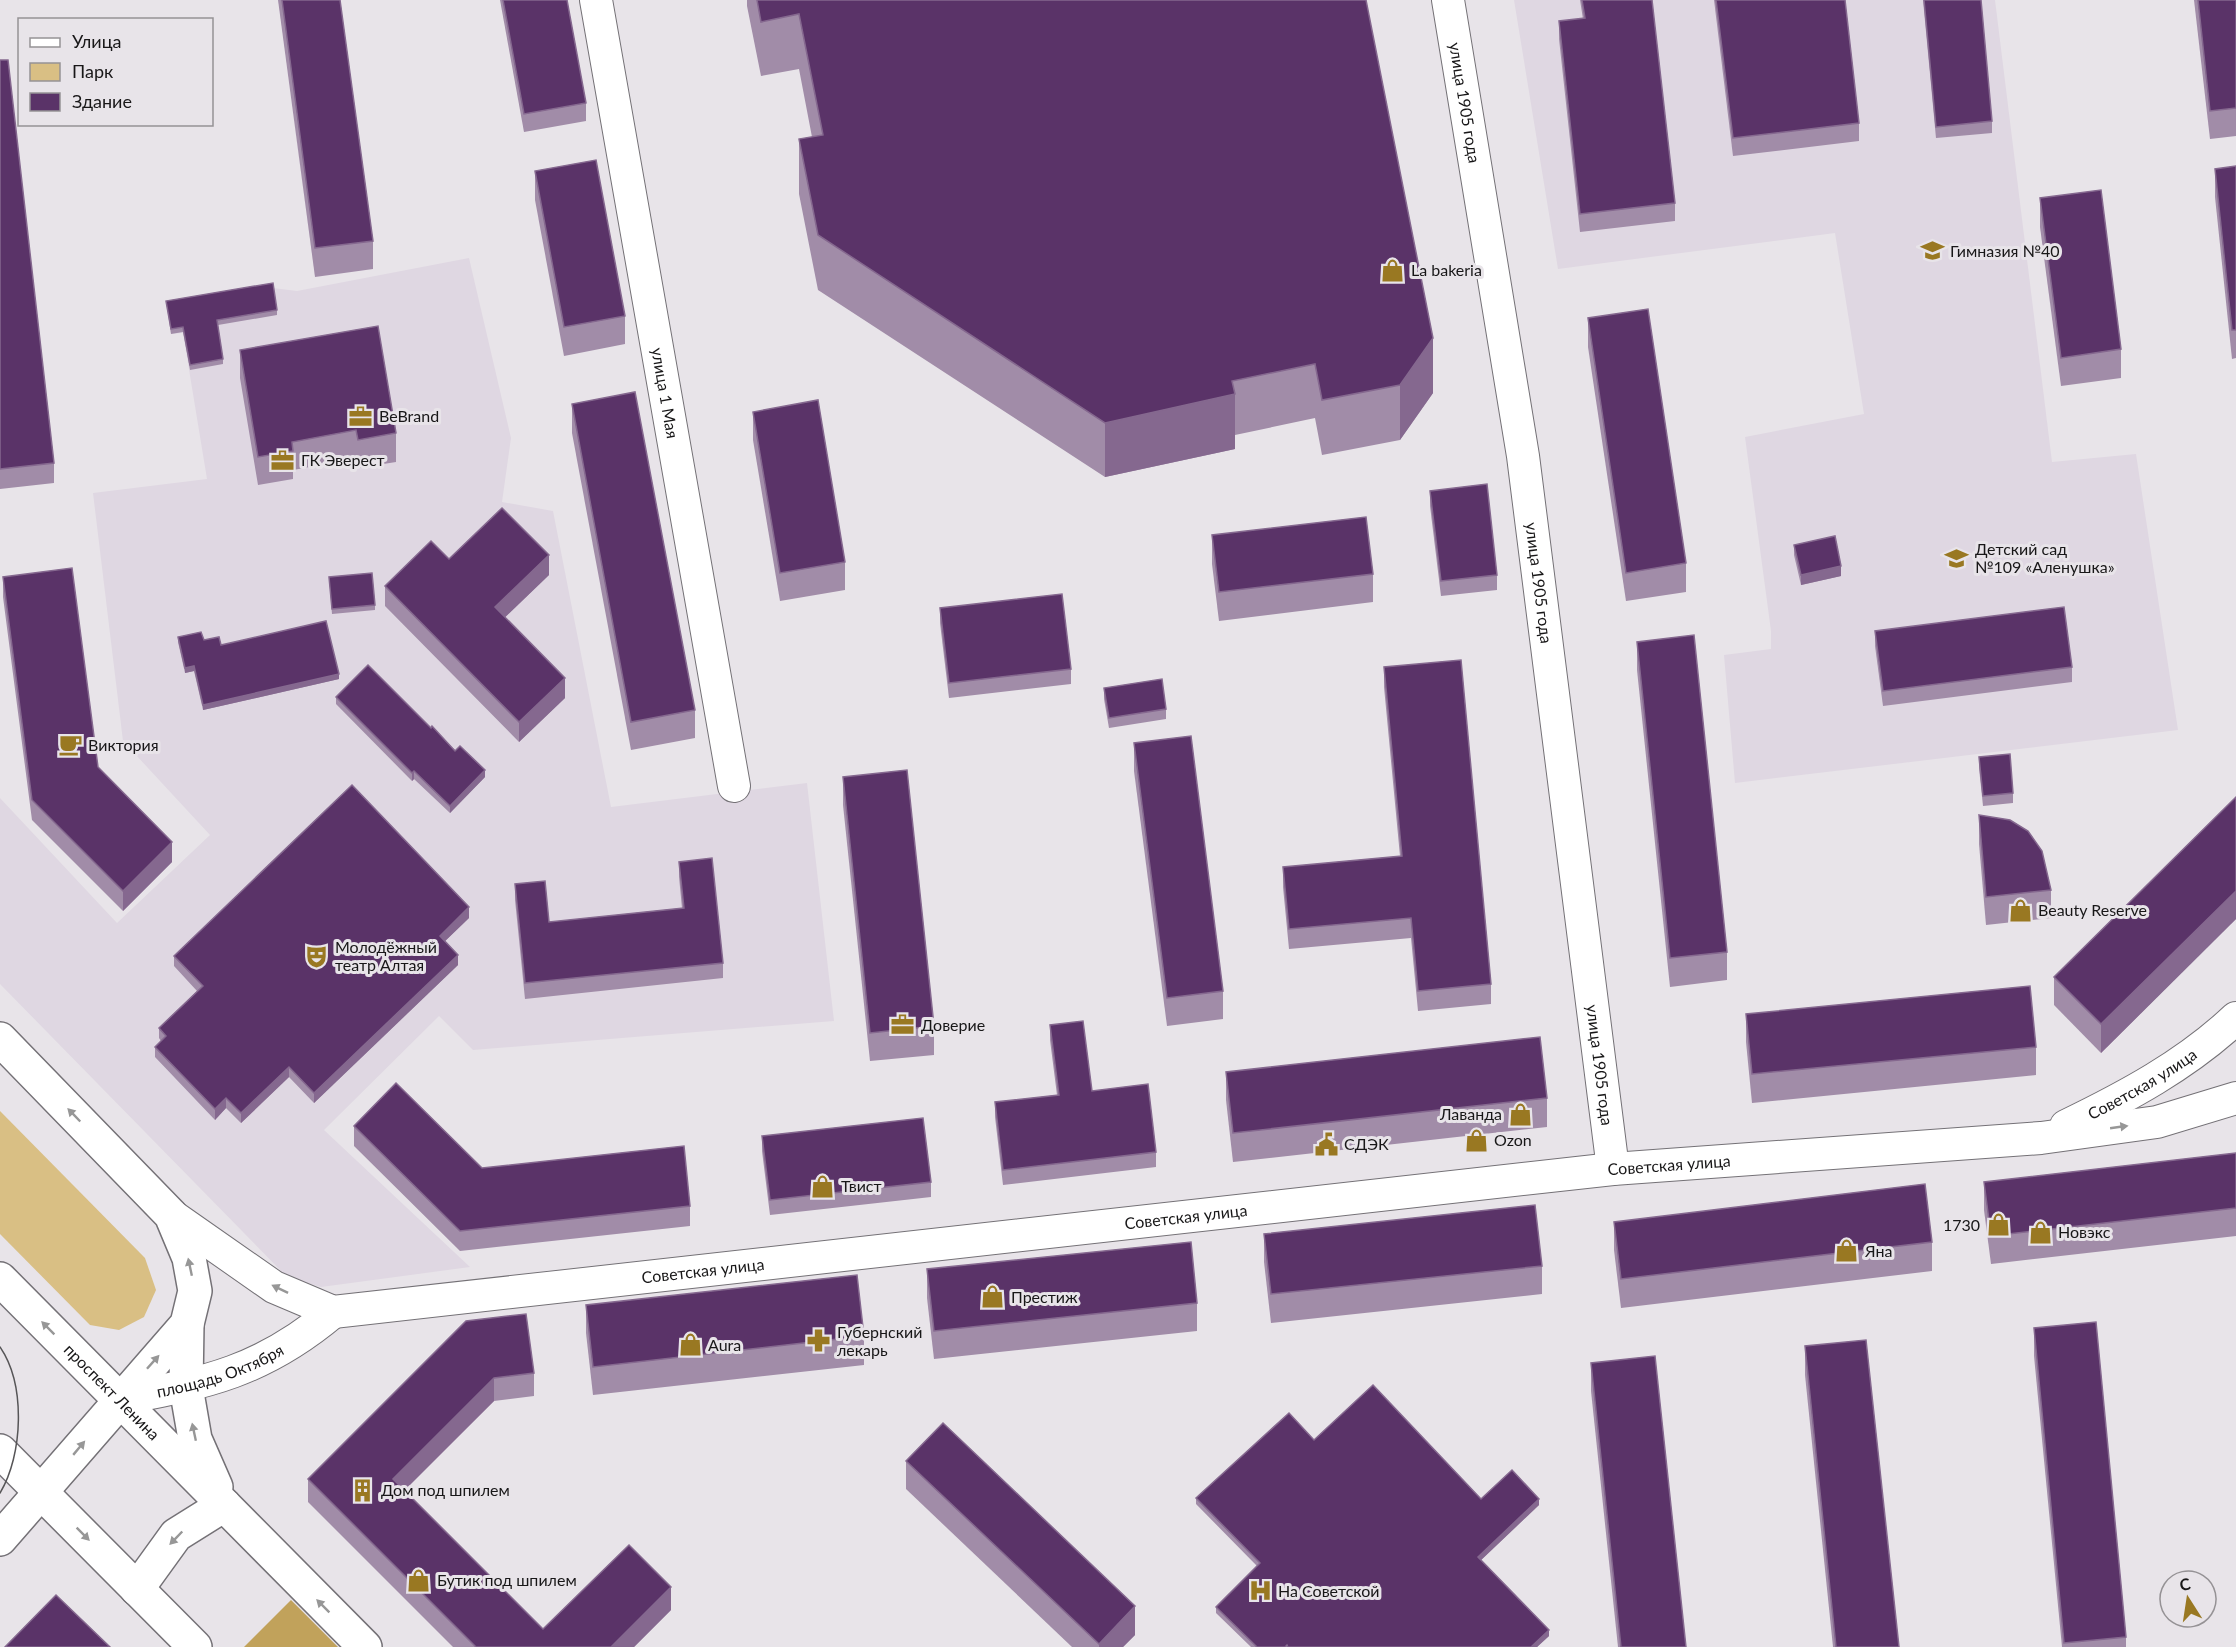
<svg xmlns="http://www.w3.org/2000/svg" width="2236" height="1647" font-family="Lato,sans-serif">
	<rect width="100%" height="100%" fill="#e8e4e9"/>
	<g fill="#dfd7e2">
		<polygon points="1514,0 1995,0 2052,462 2136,454 2178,730 1735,783 1724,655 1771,649 1771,631 1745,437 1864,414 1835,233 1558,269"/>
		<polygon points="469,258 511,438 502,502 553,511 611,807 807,783 834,1021 473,1050 439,1016 324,1130 470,1267 321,1287 287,1277 0,984 0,798 117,923 210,835 123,741 93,493 207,479 183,333 171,334 166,306 273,288 297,291"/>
	</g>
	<polygon fill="#d9bf84" points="0,1111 145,1258 156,1290 144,1317 119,1330 90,1325 0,1234"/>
	<polygon fill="#c1a25b" points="291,1600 338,1647 244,1647"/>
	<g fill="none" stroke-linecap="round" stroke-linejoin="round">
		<defs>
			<g id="street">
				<path id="s1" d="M596,0L734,786"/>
				<path id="s2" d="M1448,0L1523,456L1613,1169"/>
				<path id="s3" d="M2066,1126C2126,1097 2186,1065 2236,1018"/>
				<path id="s4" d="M171,1215L274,1287L333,1312L1613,1169L2041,1138L2157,1122L2236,1098"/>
				<path id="s5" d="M119,1399C207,1383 263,1371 333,1312"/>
			</g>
			<g id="primary">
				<polyline points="0,1039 171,1215 189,1258 195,1291 187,1324 0,1539"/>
				<path id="s6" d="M0,1279L365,1647"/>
				<polyline points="187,1324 186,1387 195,1439 216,1487"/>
				<polyline points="0,1451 195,1647"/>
				<polyline points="137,1589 176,1535 224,1505"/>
			</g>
		</defs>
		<use href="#street" stroke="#747176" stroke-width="34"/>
		<use href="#primary" stroke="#747176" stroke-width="36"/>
		<use href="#street" stroke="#fff" stroke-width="32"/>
		<use href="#primary" stroke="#fff" stroke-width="33"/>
		<path stroke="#565557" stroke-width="1.5" d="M0,1347C26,1385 23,1455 0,1493"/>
	</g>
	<g fill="#a18ca8">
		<polygon points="278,0 340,0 373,241 373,269 315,277"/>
		<polygon points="500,0 567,0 586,103 586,121 524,132"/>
		<polygon points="747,0 1366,0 1433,393 1400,440 1322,455 1315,418 1235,435 1235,449 1105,477 818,290 799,194 799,139 812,137 799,69 761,76 747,6"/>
		<polygon points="1580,0 1652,0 1675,203 1675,221 1580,232 1559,39 1559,21 1583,19"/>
		<polygon points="1714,0 1845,0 1859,123 1859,141 1733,156"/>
		<polygon points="1923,0 1981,0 1992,121 1992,133 1936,138"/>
		<polygon points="2194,0 2236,0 2236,136 2210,139"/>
		<polygon points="0,60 54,463 54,483 0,489"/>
		<polygon points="2236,166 2236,358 2232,359 2215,197 2215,169"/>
		<polygon points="535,171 625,316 625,344 564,356 535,200"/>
		<polygon points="2040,198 2121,349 2121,378 2061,386 2040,227"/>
		<polygon points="166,301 277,310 277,315 218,325 223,359 223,364 190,370 183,332 171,334"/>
		<polygon points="1588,318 1686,563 1686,592 1626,601 1588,347"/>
		<polygon points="240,350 396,433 396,462 358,468 356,459 293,470 293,479 258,485 240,378"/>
		<polygon points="572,404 695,710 695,738 631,750 572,433"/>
		<polygon points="753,412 845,562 845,590 780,601 753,440"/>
		<polygon points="1430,491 1497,575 1497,590 1441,596 1430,506"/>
		<polygon points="1212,535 1373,574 1373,602 1219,621 1212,564"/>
		<polygon points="1794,545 1841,576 1801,585 1794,555"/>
		<polygon points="449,559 549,575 505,617 565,698 519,742 385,606 385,586"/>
		<polygon points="3,577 98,767 172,862 123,911 32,820 3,597"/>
		<polygon points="329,577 375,605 375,610 332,614"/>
		<polygon points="940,608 1071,669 1071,684 949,698 940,623"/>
		<polygon points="1875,631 2072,667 2072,682 1883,706 1875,646"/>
		<polygon points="178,637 204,640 339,679 203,710 194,671 185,673 178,642"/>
		<polygon points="1637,642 1727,952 1727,980 1670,987 1637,670"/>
		<polygon points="1384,667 1491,984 1491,1004 1418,1011 1411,938 1289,949 1283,887 1283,867 1400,856 1384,687"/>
		<polygon points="1104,688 1166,709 1166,719 1109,728 1104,699"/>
		<polygon points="336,697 431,728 485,777 450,813 414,779 412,781 336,704"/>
		<polygon points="1134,743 1223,991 1223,1019 1167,1026 1134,771"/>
		<polygon points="1979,757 2013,793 2013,803 1983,806 1979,768"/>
		<polygon points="843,777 934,1026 934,1055 870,1061 843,805"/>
		<polygon points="2236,797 2236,919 2101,1053 2054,1005 2054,977"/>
		<polygon points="1979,815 2051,890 2051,918 1986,925 1979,844"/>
		<polygon points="679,862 723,963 723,978 525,999 515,900 515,884 549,922 682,908 679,877"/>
		<polygon points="469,918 445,941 458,965 314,1103 289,1077 241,1123 226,1108 215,1120 155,1057 155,1047 161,1041 159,1038 159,1028 197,991 174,966 174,956"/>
		<polygon points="1746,1014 2036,1047 2036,1075 1752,1103 1746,1042"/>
		<polygon points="1050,1025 1092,1091 1156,1152 1156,1167 1003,1185 995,1117 995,1102 1057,1095 1050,1040"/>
		<polygon points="1226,1072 1547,1098 1547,1127 1233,1162 1226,1100"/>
		<polygon points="354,1126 482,1168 690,1206 690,1226 460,1251 354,1146"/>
		<polygon points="762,1136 931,1182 931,1197 770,1215 762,1151"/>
		<polygon points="2236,1153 2236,1236 1991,1264 1984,1210 1984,1182"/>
		<polygon points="1614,1222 1932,1242 1932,1271 1621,1308 1614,1250"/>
		<polygon points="1264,1234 1542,1266 1542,1294 1271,1323 1264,1262"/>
		<polygon points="927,1269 1197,1303 1197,1331 934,1359 927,1298"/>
		<polygon points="586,1305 864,1336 864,1365 593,1395 586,1333"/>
		<polygon points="466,1321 534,1373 534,1396 494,1401 404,1490 543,1629 671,1610 634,1647 453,1647 308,1502 308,1479"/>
		<polygon points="2034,1328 2126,1637 2126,1647 2062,1647 2034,1356"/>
		<polygon points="1805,1346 1899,1647 1833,1647 1805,1375"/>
		<polygon points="1591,1363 1686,1647 1618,1647 1591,1391"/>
		<polygon points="1314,1440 1481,1499 1539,1505 1481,1560 1549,1636 1537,1647 1251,1647 1216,1613 1216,1607 1257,1566 1196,1504 1196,1498"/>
		<polygon points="906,1461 1135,1635 1123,1647 1072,1647 906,1489"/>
	</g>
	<g fill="#85688f">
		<polygon points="1433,338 1433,393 1400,440 1400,385"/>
		<polygon points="1235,394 1235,449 1105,477 1105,423"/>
		<polygon points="549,555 549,575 495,627 495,607"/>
		<polygon points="1841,566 1841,576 1801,585 1801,575"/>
		<polygon points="194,666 194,671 185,673 185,668"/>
		<polygon points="339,674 339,679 203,710 203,705"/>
		<polygon points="565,678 565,698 519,742 519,722"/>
		<polygon points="485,770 485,777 450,813 450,806"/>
		<polygon points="414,771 414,779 412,781 412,773"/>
		<polygon points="172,842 172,862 123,911 123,891"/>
		<polygon points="2236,891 2236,919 2101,1053 2101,1024"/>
		<polygon points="469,907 469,918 440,946 440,936"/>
		<polygon points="458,955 458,965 314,1103 314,1093"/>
		<polygon points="289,1067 289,1077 241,1123 241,1113"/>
		<polygon points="226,1098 226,1108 215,1120 215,1109"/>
		<polygon points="494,1378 494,1401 393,1502 393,1479"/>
		<polygon points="1539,1499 1539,1505 1478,1563 1478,1557"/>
		<polygon points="671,1587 671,1610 634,1647 611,1647"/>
		<polygon points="1135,1606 1135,1635 1123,1647 1099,1647 1099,1644"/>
		<polygon points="1549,1630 1549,1636 1537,1647 1531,1647"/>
	</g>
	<g fill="#5a3368" stroke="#85688f" stroke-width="1.5">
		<polygon points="282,0 340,0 373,241 315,248"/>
		<polygon points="503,0 567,0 586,103 524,114"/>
		<polygon points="757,0 1366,0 1433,338 1400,385 1322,400 1315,364 1232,381 1235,394 1105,423 818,235 799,139 823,135 799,14 761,22"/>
		<polygon points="1582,0 1652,0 1675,203 1580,214 1559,21 1585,18"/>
		<polygon points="1716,0 1845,0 1859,123 1733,138"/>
		<polygon points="1924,0 1981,0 1992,121 1936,127"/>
		<polygon points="2198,0 2236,0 2236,108 2210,111"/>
		<polygon points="0,60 8,60 54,463 0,469"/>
		<polygon points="596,160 625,316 564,327 535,171"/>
		<polygon points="2236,166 2236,330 2232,330 2215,169"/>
		<polygon points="2101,190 2121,349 2061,358 2040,198"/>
		<polygon points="273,283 277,310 217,320 223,359 190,365 183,327 171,329 166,301"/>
		<polygon points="1648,309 1686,563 1626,573 1588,318"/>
		<polygon points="378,326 396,433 358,440 356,430 292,442 293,451 258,457 240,350"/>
		<polygon points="635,392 695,710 631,722 572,404"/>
		<polygon points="818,400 845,562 780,573 753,412"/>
		<polygon points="1487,484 1497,575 1441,581 1430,491"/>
		<polygon points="502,508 549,555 495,607 565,678 519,722 385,586 431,541 449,559"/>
		<polygon points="1366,517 1373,574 1219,592 1212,535"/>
		<polygon points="1835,536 1841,566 1801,575 1794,545"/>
		<polygon points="72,568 98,767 172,842 123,891 32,800 3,577"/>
		<polygon points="372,573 375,605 332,609 329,577"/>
		<polygon points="1062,594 1071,669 949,683 940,608"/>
		<polygon points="2064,607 2072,667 1883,691 1875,631"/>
		<polygon points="326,621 339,674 203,705 194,666 185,668 178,637 201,632 204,640 219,637 221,645"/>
		<polygon points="1694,635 1727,952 1670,958 1637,642"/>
		<polygon points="1461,660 1491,984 1418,991 1411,918 1289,929 1283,867 1402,856 1384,667"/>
		<polygon points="368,665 431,728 432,726 455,751 460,746 485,770 450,806 414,771 412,773 336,697"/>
		<polygon points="1162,679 1166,709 1109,718 1104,688"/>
		<polygon points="1191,736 1223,991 1167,998 1134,743"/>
		<polygon points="2010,754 2013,793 1983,796 1979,757"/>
		<polygon points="907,770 934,1026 870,1033 843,777"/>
		<polygon points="352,785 469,907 440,936 458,955 314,1093 289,1067 241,1113 226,1098 215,1109 155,1047 166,1036 159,1028 203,986 174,956"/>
		<polygon points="2236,797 2236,891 2101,1024 2054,977"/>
		<polygon points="1979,815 2010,820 2028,831 2042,851 2051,890 1986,897"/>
		<polygon points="712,858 723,963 525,983 515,884 545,881 549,922 684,908 679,862"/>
		<polygon points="2030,986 2036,1047 1752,1074 1746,1014"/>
		<polygon points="1083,1021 1092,1091 1148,1084 1156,1152 1003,1170 995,1102 1059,1095 1050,1025"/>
		<polygon points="1540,1037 1547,1098 1233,1133 1226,1072"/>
		<polygon points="396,1083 482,1168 684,1146 690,1206 460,1231 354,1126"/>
		<polygon points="923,1118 931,1182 770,1200 762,1136"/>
		<polygon points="2236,1153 2236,1208 1991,1236 1984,1182"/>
		<polygon points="1925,1184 1932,1242 1621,1279 1614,1222"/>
		<polygon points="1535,1205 1542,1266 1271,1294 1264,1234"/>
		<polygon points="1191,1242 1197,1303 934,1331 927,1269"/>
		<polygon points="857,1275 864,1336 593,1367 586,1305"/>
		<polygon points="526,1314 534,1373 494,1378 393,1479 543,1629 629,1545 671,1587 611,1647 476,1647 308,1479 466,1321"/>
		<polygon points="2096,1322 2126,1637 2064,1643 2034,1328"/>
		<polygon points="1866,1340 1899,1647 1836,1647 1805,1346"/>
		<polygon points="1655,1356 1686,1647 1621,1647 1591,1363"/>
		<polygon points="1373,1385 1481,1499 1512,1470 1539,1499 1478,1557 1549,1630 1531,1647 1288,1647 1287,1645 1285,1647 1257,1647 1216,1607 1260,1563 1196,1498 1289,1413 1314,1440"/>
		<polygon points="943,1423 1135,1606 1099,1644 906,1461"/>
		<polygon points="56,1595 110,1647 5,1647"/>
	</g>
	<defs><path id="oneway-solid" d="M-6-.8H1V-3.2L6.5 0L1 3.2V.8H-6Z" transform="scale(1.5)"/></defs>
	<g fill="#979797">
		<use href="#oneway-solid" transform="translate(74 1115) rotate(-134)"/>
		<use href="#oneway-solid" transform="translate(2119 1127) rotate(-8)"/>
		<use href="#oneway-solid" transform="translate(190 1267) rotate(-102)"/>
		<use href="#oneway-solid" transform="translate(280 1289) rotate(-154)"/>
		<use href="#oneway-solid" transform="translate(48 1328) rotate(-135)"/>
		<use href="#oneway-solid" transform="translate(153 1362) rotate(-48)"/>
		<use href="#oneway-solid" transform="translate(194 1432) rotate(-102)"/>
		<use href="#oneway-solid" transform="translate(79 1448) rotate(-50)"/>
		<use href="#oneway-solid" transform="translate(83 1534) rotate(45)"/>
		<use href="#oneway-solid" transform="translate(176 1538) rotate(134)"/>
		<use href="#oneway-solid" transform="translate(323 1606) rotate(-135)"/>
	</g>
	<defs>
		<symbol id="school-bare" viewBox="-9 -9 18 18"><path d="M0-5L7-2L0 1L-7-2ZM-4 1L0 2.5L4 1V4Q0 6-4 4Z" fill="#997822" stroke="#e8e4e9" stroke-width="2.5" paint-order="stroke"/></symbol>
		<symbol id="shop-bare" viewBox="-9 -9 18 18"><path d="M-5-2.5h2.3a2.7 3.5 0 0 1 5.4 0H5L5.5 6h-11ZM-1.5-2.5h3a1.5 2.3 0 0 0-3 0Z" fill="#997822" stroke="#e8e4e9" stroke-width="2.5" paint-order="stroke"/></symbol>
		<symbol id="office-bare" viewBox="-9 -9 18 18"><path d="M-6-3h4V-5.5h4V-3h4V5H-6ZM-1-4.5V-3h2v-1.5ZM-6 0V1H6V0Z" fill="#997822" stroke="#e8e4e9" stroke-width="2.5" paint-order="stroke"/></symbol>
		<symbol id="cafe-bare" viewBox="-9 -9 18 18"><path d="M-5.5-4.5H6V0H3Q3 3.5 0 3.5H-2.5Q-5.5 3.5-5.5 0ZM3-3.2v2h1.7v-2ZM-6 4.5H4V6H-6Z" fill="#997822" stroke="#e8e4e9" stroke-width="2.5" paint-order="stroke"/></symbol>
		<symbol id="theatre-bare" viewBox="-9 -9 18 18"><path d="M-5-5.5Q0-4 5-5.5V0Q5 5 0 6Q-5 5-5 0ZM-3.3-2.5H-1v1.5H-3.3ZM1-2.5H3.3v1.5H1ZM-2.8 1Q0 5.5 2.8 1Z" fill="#997822" stroke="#e8e4e9" stroke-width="2.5" paint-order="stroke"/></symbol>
		<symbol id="civic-bare" viewBox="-9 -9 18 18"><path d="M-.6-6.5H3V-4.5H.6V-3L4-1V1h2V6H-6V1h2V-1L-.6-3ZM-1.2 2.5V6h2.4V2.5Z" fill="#997822" stroke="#e8e4e9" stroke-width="2.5" paint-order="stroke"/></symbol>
		<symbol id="pharmacy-bare" viewBox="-9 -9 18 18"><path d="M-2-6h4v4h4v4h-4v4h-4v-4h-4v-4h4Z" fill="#997822" stroke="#e8e4e9" stroke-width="2.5" paint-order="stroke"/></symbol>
		<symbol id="building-bare" viewBox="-9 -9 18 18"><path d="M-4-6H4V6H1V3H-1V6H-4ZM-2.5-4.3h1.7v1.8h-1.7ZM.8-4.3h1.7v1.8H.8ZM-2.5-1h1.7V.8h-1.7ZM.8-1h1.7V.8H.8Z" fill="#997822" stroke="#e8e4e9" stroke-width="2.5" paint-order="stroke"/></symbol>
		<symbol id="hospital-bare" viewBox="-9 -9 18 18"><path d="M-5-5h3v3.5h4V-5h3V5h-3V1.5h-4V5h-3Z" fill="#997822" stroke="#e8e4e9" stroke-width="2.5" paint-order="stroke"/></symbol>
	</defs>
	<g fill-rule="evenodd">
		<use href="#school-bare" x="1916" y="234" width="33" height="33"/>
		<use href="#shop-bare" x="1376" y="254" width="33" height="33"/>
		<use href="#office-bare" x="344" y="400" width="33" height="33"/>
		<use href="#office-bare" x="266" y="444" width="33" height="33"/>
		<use href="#school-bare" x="1940" y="542" width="33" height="33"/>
		<use href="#cafe-bare" x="54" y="728" width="33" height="33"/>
		<use href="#shop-bare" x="2004" y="894" width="33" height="33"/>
		<use href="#theatre-bare" x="300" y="940" width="33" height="33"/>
		<use href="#office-bare" x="886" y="1008" width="33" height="33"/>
		<use href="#shop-bare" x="1504" y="1098" width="33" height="33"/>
		<use href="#shop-bare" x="1460" y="1124" width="33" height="33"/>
		<use href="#civic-bare" x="1310" y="1128" width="33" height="33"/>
		<use href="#shop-bare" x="806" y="1170" width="33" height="33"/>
		<use href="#shop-bare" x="1982" y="1208" width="33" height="33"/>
		<use href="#shop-bare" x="2024" y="1216" width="33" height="33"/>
		<use href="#shop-bare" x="1830" y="1234" width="33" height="33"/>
		<use href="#shop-bare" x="976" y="1280" width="33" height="33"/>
		<use href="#pharmacy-bare" x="802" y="1324" width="33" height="33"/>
		<use href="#shop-bare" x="674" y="1328" width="33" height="33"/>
		<use href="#building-bare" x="346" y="1474" width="33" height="33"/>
		<use href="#shop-bare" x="402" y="1564" width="33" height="33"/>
		<use href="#hospital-bare" x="1244" y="1574" width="33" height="33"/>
	</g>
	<g text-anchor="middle" stroke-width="6" stroke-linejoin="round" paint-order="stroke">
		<g font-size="16" fill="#181718" stroke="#e8e4e9">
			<text dy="6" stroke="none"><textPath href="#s2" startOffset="104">улица 1905 года</textPath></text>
			<text dy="6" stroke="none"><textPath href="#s1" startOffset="399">улица 1 Мая</textPath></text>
			<text dy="6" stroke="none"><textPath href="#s2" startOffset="590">улица 1905 года</textPath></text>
			<text dy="6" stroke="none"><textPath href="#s2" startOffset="1076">улица 1905 года</textPath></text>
			<text dy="6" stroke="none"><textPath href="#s3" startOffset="87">Советская улица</textPath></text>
			<text dy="6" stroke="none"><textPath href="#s4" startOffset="1534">Советская улица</textPath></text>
			<text dy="6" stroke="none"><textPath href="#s4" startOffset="1048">Советская улица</textPath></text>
			<text dy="6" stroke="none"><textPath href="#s4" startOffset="562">Советская улица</textPath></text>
			<text dy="6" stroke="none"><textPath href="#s5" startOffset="105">площадь Октября</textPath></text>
			<text dy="6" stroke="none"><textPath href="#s6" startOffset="159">проспект Ленина</textPath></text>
		</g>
		<g font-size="16" fill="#181718" stroke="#e8e4e9" text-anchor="start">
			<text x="1950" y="257">Гимназия №40</text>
			<text x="1411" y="276">La bakeria</text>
			<text x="379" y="422">BeBrand</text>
			<text x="301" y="466">ГК Эверест</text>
			<text x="1975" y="555">Детский сад<tspan x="1975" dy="18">№109 «Аленушка»</tspan></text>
			<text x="88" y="751">Виктория</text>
			<text x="2038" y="916">Beauty Reserve</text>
			<text x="335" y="953">Молодёжный<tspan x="335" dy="18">театр Алтая</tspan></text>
			<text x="921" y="1031">Доверие</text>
			<text x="1502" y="1120" text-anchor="end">Лаванда</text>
			<text x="1494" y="1146">Ozon</text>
			<text x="1344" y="1150">СДЭК</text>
			<text x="841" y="1192">Твист</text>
			<text x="1980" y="1231" text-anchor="end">1730</text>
			<text x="2058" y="1238">Новэкс</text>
			<text x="1865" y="1257">Яна</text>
			<text x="1011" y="1303">Престиж</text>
			<text x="837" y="1338">Губернский<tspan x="837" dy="18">лекарь</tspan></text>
			<text x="708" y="1351">Aura</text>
			<text x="381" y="1496">Дом под шпилем</text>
			<text x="437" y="1586">Бутик под шпилем</text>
			<text x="1278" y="1597">На Советской</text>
		</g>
	</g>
	<rect x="18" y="18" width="195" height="108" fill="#e8e4e9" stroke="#959295" stroke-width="1.5"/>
	<rect x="30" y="38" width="30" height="9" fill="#ffffff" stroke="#959295" stroke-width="1.5"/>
	<text x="72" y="48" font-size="18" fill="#181718">Улица</text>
	<rect x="30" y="63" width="30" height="18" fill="#d9bf84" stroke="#959295" stroke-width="1.5"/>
	<text x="72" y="78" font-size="18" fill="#181718">Парк</text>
	<rect x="30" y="93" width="30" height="18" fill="#5a3368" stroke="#959295" stroke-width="1.5"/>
	<text x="72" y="108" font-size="18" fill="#181718">Здание</text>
	<g transform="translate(2188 1599) rotate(348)"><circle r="28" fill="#e8e4e9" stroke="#959295" stroke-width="1.5"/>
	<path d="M0-4.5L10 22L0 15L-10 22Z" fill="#997822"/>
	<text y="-9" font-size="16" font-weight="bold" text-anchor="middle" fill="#181718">С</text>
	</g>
</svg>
